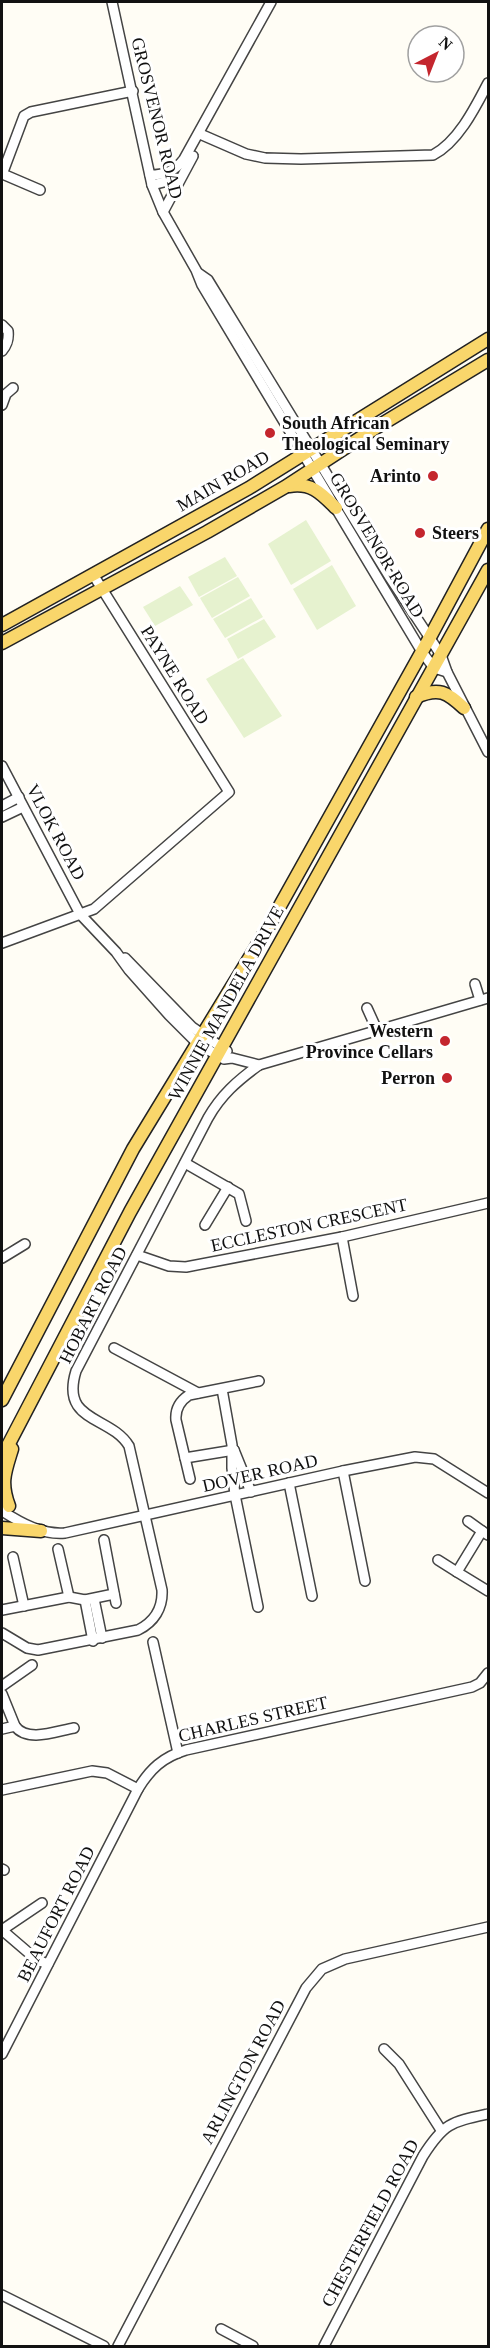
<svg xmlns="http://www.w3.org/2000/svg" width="490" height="2348" font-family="Georgia,serif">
	<rect width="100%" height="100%" fill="#fffdf5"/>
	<g fill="#e6f2cf">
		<polygon points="306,520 331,561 291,585 268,544"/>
		<polygon points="225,557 237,576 199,597 188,577"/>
		<polygon points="332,565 356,606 317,630 293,589"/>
		<polygon points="238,577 250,596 212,618 200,598"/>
		<polygon points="180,586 193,605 155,626 143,607"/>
		<polygon points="251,598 263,617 225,638 213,619"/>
		<polygon points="264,619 276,637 238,659 227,639"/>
		<polygon points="243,658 282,716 244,738 206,679"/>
	</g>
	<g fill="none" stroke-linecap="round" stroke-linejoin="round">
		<defs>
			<g id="minor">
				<polyline points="112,2 152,185 163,212 196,270 202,285 422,652 434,668 447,672"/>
				<path d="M200,134L246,154L265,158L301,159L433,155C458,142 475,108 488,83"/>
				<path d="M150,175C165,175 175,171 184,159L271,2"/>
				<polyline points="152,185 180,178"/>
				<polyline points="40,190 5,175 3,172 24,116 31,112 133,91"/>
				<polyline points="163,212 193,156"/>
				<polyline points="198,273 208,280 389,576 441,655 447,672 488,752"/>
				<path d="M2,325L8,331C9,340 7,345 2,351"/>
				<polyline points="2,405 6,394 13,388"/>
				<polyline points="2,766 80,914 116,952 129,970 169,1015 198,1044 224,1059 232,1058 259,1065"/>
				<polyline points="2,806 19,797"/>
				<polyline points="2,817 23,807"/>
				<polyline points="2,943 94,909 229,792 94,576"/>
				<polyline points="125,958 192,1027 227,1051"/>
				<polyline points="475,984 480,1000"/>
				<polyline points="367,1008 377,1030"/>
				<polyline points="185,1163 239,1194 246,1221"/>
				<polyline points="205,1225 228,1187"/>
				<polyline points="342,1237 353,1296"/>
				<polyline points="137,1255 169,1266 186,1267 342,1237 488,1203"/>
				<polyline points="2,1258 25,1244"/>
				<polyline points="114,1348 198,1393"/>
				<polyline points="222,1389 232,1445 232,1468 235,1495 258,1607"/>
				<polyline points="234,1450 251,1492"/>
				<polyline points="185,1458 234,1450"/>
				<polyline points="343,1471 365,1581"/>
				<path d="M190,1479L176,1420C175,1409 180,1401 189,1395L259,1381"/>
				<polyline points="289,1483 312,1596"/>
				<path d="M2,1511C21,1523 42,1535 65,1533L343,1471L415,1457L434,1459L488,1493"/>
				<polyline points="468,1521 482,1531"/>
				<polyline points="488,1535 482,1531 457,1572 488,1591"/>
				<polyline points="104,1540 116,1603"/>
				<polyline points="58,1549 69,1597"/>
				<polyline points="13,1557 24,1606"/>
				<polyline points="438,1560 457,1572"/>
				<polyline points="94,1599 102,1638"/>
				<polyline points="85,1600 93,1641"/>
				<polyline points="2,1610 69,1597 85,1600 114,1594"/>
				<path d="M2,1633L27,1648L38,1650L138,1630C154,1622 163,1608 162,1590L129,1446C110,1415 60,1423 76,1371L208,1118C221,1095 237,1081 259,1065L488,998"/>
				<polyline points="153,1642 178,1753"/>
				<polyline points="2,1686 32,1665"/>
				<polyline points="2,1694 15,1726"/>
				<path d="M2,1729L15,1726C27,1743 57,1731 74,1728"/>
				<polyline points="2,1790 92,1771 107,1773 138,1789"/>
				<polyline points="2,1869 4,1870"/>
				<polyline points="42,1903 2,1930 37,1960 48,1964"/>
				<polyline points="384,2049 399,2064 441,2130"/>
				<path d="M2,2054L138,1789C150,1769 163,1757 186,1750L472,1687L480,1683L488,1673"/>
				<polyline points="2,2295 104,2346"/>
				<polyline points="221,2329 253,2346"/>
				<polyline points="118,2346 306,1988 322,1969 345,1959 488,1927"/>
				<path d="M324,2346L423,2156C444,2123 451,2122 488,2114"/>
			</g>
			<g id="major">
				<path d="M289,486C311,482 321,493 336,508"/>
				<polyline points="2,625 249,488 488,339"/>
				<polyline points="2,643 207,532 285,487 377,427 488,360"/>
				<path d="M416,697C439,687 447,692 464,708"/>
				<polyline points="2,1400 133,1149 267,929 429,639 488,529"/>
				<polyline points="2,1457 130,1212 488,570"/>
				<path d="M9,1506C0,1482 5,1472 12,1449"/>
				<polyline points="2,1528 41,1531"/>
			</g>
		</defs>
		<use href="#minor" stroke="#444" stroke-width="12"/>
		<use href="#major" stroke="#222" stroke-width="15"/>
		<use href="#minor" stroke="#fff" stroke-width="9"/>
		<use href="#major" stroke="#f9d66b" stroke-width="12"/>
	</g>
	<g fill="#c4262e" stroke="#fff" stroke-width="2">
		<circle cx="270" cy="433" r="6"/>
		<circle cx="433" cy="476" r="6"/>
		<circle cx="420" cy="533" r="6"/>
		<circle cx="445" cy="1041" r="6"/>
		<circle cx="447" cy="1078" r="6"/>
	</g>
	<g text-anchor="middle" stroke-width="6" stroke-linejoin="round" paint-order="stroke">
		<g font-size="18" fill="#111" stroke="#fff">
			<text transform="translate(157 118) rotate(76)" y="6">GROSVENOR ROAD</text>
			<text transform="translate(223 481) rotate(-30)" y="6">MAIN ROAD</text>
			<text transform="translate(377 545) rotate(59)" y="6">GROSVENOR ROAD</text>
			<text transform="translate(175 675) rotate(58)" y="6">PAYNE ROAD</text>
			<text transform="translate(56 832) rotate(62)" y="6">VLOK ROAD</text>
			<text transform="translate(226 1003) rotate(-61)" y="6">WINNIE MANDELA DRIVE</text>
			<text transform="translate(309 1225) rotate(-12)" y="6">ECCLESTON CRESCENT</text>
			<text transform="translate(93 1305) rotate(-63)" y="6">HOBART ROAD</text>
			<text transform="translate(260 1473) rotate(-13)" y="6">DOVER ROAD</text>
			<text transform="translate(253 1719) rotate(-13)" y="6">CHARLES STREET</text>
			<text transform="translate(56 1914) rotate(-63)" y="6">BEAUFORT ROAD</text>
			<text transform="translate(243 2072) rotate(-62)" y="6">ARLINGTON ROAD</text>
			<text transform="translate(370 2223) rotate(-62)" y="6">CHESTERFIELD ROAD</text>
		</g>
		<g font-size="18" font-weight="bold" fill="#111" stroke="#fff" text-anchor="end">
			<text x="282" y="429" text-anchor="start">South African<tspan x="282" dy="21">Theological Seminary</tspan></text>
			<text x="421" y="482">Arinto</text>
			<text x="432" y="539" text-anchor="start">Steers</text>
			<text x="433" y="1037">Western<tspan x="433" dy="21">Province Cellars</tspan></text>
			<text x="435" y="1084">Perron</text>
		</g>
	</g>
	<rect width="490" height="2348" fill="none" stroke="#111111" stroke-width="6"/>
	<g transform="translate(436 54) rotate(42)"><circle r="28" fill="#ffffff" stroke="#a0a0a0" stroke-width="1.5"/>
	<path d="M0-4.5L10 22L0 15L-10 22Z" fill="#c4262e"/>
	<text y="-9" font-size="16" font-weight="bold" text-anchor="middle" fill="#111111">N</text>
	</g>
</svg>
